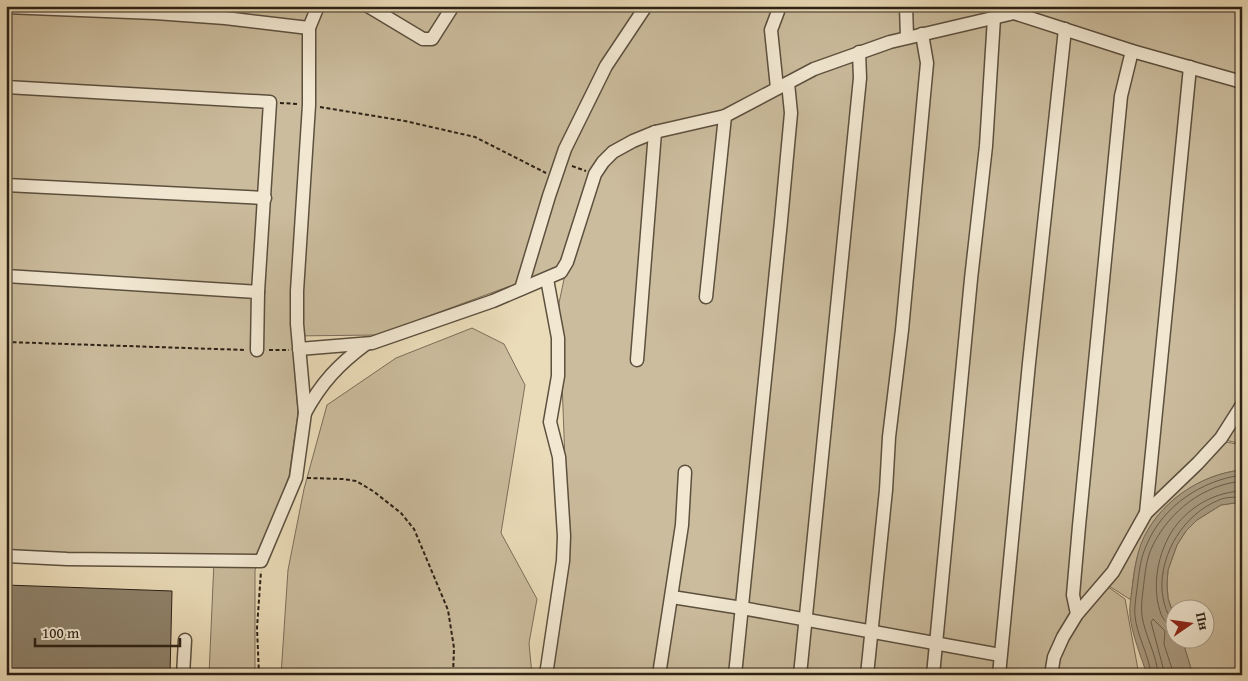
<svg xmlns="http://www.w3.org/2000/svg" width="1248" height="681" font-family="'Gentium Book Plus',serif">
	<rect width="100%" height="100%" fill="#ebdcb9"/>
	<filter id="stains"><feTurbulence type="fractalNoise" baseFrequency=".004" numOctaves="4"/><feColorMatrix values="0 0 0 0 .2 0 0 0 0 .09 0 0 0 0 .02 0 0 0 .5 -.17"/></filter>
	<radialGradient id="worn" r=".72"><stop offset=".6" stop-color="#630" stop-opacity="0"/><stop offset="1" stop-color="#630" stop-opacity=".3"/></radialGradient>
	<g fill="#cbbc9d" stroke="#7c6e5a">
		<polygon points="6,6 308,6 308,8 319,14 322,6 1242,6 1242,444 1217,438 1142,511 1100,581 1125,599 1139,675 551,675 568,540 559,303 567,265 377,335 292,336 298,412 289,476 255,570 255,675 209,675 214,561 6,551"/>
		<polygon points="472,328 504,344 525,385 501,533 537,599 529,643 532,675 281,675 288,570 304,489 327,405 396,358"/>
		<path d="M1226,442L1242,445V470C1200,474 1157,504 1142,543C1134,562 1133,581 1131,600L1109,586L1149,515Z"/>
		<polygon points="1242,502 1242,675 1193,675 1182,639 1206,638 1206,608 1176,608 1176,621 1168,598 1167,584 1168,570 1177,545 1186,531 1197,520 1221,505"/>
	</g>
	<path fill="#aa9c82" stroke="#786b57" d="M1242,470V502L1221,505L1197,520L1186,531L1177,545L1168,570L1167,584L1168,598L1175,621L1176,638L1182,639L1193,675H1147C1141,656 1132,635 1130,616C1129,607 1131,597 1132,589C1134,573 1136,558 1141,544C1157,503 1200,474 1242,470Z"/>
	<g fill="none" stroke-linecap="round" stroke-linejoin="round">
		<g stroke="#6b5e4c" stroke-width="1">
			<path d="M1176,619L1171,618C1165,611 1163,599 1162,590C1160,553 1184,514 1219,500C1225,497 1235,497 1242,497"/>
			<path d="M1176,626C1166,624 1163,620 1160,611C1151,583 1159,546 1178,523C1194,504 1217,492 1242,491"/>
			<path d="M1151,675C1149,655 1137,636 1135,616C1134,607 1136,597 1137,589C1139,574 1140,558 1147,544C1163,506 1202,480 1242,475"/>
			<path d="M1158,675C1157,655 1145,636 1142,616C1141,608 1142,598 1143,590C1145,575 1146,558 1153,545C1170,511 1203,485 1242,481"/>
			<polyline points="1165,675 1151,622 1153,619 1165,631 1164,644 1174,675"/>
		</g>
	</g>
	<polygon fill="#8f826b" stroke="#2c2116" points="6,585 172,591 170,675 6,675"/>
	<g fill="none" stroke-linecap="round" stroke-linejoin="round">
		<defs>
			<g id="minor">
				<polyline points="368,6 423,39 432,39 453,6"/>
				<polyline points="906,6 907,37"/>
				<polyline points="6,7 155,13 225,18 309,28"/>
				<polyline points="6,87 270,102 258,292 257,350"/>
				<polyline points="777,88 771,30 780,6"/>
				<polyline points="6,185 265,198"/>
				<polyline points="6,276 258,292"/>
				<polyline points="521,289 549,196 565,149 606,66 646,6"/>
				<polyline points="706,297 725,116"/>
				<polyline points="299,349 372,343 493,301 561,272 567,262 595,174 603,162 613,152 633,141 655,132 725,116 814,69 890,42 1014,13 1132,51 1242,82"/>
				<polyline points="637,360 655,132"/>
				<path d="M305,413C321,383 339,364 366,344"/>
				<polyline points="1146,513 1190,67"/>
				<polyline points="6,556 67,559 261,561 296,478 305,413 297,324 297,291 309,105 309,28 318,6"/>
				<polyline points="672,597 742,608 1000,655"/>
				<polyline points="1077,614 1073,595 1079,526 1121,96 1132,51"/>
				<polyline points="183,675 185,640"/>
				<polyline points="546,675 563,561 564,536 559,457 550,422 558,376 558,338 547,279"/>
				<polyline points="659,675 682,525 685,472"/>
				<polyline points="735,675 781,221 791,113 788,83"/>
				<polyline points="800,675 860,78 859,52"/>
				<polyline points="867,675 886,490 889,437 902,330 927,63 922,34"/>
				<polyline points="933,675 971,279 986,146 994,18"/>
				<polyline points="999,675 1029,363 1065,29"/>
				<polyline points="1051,675 1054,657 1063,637 1077,614 1113,572 1146,513 1198,463 1221,438 1242,405"/>
			</g>
		</defs>
		<use href="#minor" stroke="#5c503f" stroke-width="15"/>
		<g stroke="#2c2116" stroke-width="2" stroke-dasharray="4 2.5" stroke-linecap="butt">
			<polyline points="280,103 298,104"/>
			<polyline points="320,107 405,121 475,137 546,173"/>
			<polyline points="572,166 586,171"/>
			<polyline points="6,342 246,350"/>
			<polyline points="269,350 289,350"/>
			<polyline points="307,478 343,479 356,481 373,491 401,513 414,529 448,610 454,648 453,675"/>
			<polyline points="259,675 257,628 261,571"/>
		</g>
		<use href="#minor" stroke="#f2e8d2" stroke-width="12"/>
	</g>
	<rect width="1248" height="681" fill="none" stroke="#ebdcb9" stroke-width="25"/>
	<rect x="8" y="8" width="1233" height="666" fill="none" stroke="#2c2116" stroke-width="2.5"/>
	<rect x="12" y="12" width="1223" height="656" fill="none" stroke="#2c2116"/>
	<g transform="translate(1190 624) rotate(77)"><circle r="24" fill="#f2e8d2" stroke="#a39887"/>
	<path d="M0-4L9 19L0 12L-9 19Z" fill="#8f2418"/>
	<text y="-8" font-size="14" font-weight="bold" text-anchor="middle" fill="#2c2116">Пн</text>
	</g>
	<path d="M35 638v8h145v-8" fill="none" stroke="#2c2116" stroke-width="2.5"/>
	<text x="42" y="638" font-size="15" fill="#2c2116" stroke="#f2e8d2" stroke-width="4" paint-order="stroke">100 m</text>
	<rect width="100%" height="100%" filter="url(#stains)"/>
	<rect width="100%" height="100%" fill="url(#worn)"/>
</svg>
